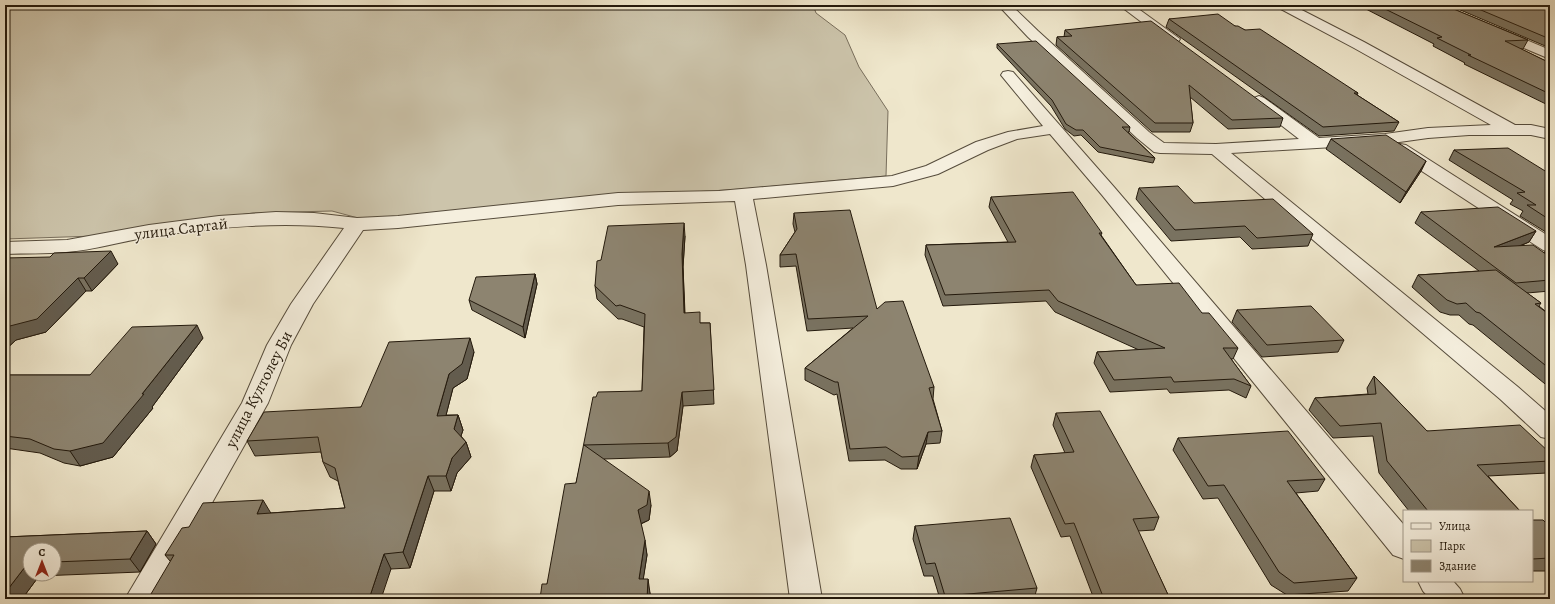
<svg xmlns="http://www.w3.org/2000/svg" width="1555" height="604" font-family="Alegreya,serif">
	<rect width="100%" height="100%" fill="#efe7cc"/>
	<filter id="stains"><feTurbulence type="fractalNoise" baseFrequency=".005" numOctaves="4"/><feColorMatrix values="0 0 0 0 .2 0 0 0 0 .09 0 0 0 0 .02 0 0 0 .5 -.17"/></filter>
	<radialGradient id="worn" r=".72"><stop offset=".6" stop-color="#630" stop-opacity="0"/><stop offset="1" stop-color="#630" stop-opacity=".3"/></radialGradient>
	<polygon fill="#ccc4ab" stroke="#786e5c" points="5,5 813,5 816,13 845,35 859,67 888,111 886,176 742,189 564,200 373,222 332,211 253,213 95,236 5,239"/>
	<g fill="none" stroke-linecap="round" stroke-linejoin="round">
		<defs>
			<g id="street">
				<polygon points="998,5 1011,5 1038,31 1149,132 1164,143 1216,144 1299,139 1254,104 1251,101 1254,98 1259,96 1264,98 1319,138 1385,134 1428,128 1491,125 1354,48 1279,8 1277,5 1292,5 1364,42 1515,125 1531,125 1550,129 1550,139 1531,135 1469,135 1428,138 1385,144 1231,153 1518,387 1550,415 1550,439 1541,437 1500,399 1212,154 1160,153 1154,152 1137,138 1028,37"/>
				<polygon points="1119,5 1133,5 1180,39 1178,42 1168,42"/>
				<polygon points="1498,28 1550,50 1550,59 1493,35 1492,32 1493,29"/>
				<path d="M1008,71L1013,72L1114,187L1404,525V559L1393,555L1102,195L1050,134L1017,139L988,150L938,174L893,186L753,199L766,265L822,599H790L746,265L735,201L618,205L398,228L363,230L313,304L291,345L268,403L158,599H125L242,403L267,345L291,304L344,228C279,221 215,227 150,237C122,241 94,250 66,252C46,254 25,253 5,254V242L67,240L149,225L219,216L276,212L314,213L357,218L398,216L618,193L719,191L892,176L926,166L976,142L1008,132L1043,126L1001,75L1003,72Z"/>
				<polygon points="1400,144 1406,145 1550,237 1550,252 1543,250 1394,153 1392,149 1394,145"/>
				<polygon points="1418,581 1453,581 1460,589 1465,599 1430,599 1423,591"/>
			</g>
		</defs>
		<use href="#street" stroke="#564c3c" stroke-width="2"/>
		<use href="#street" fill="#f5efde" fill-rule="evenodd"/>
	</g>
	<g fill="#797260" stroke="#23190c" fill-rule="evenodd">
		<polygon points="1366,5 1444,5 1528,40 1523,49 1521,49 1550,63 1550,106 1464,64 1465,63 1433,46 1434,44 1364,8"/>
		<polygon points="1452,5 1550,5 1550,48 1451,6"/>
		<polygon points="1169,19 1235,26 1245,30 1358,93 1357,95 1399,122 1394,131 1319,136 1166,27"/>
		<polygon points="1065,30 1283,118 1280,127 1228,129 1190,97 1193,123 1190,132 1152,132 1056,45 1057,37 1064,37"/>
		<polygon points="997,44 1130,127 1129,132 1128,132 1155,158 1153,163 1098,152 1081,135 1074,136 1065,129 1051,106 997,48"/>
		<polygon points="1331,139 1426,161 1421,171 1400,203 1326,149"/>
		<polygon points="1454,150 1550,174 1550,234 1549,234 1520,216 1523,211 1510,204 1513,200 1449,160"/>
		<polygon points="1139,188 1194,203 1313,234 1308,246 1252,249 1240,237 1171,241 1136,199"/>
		<polygon points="991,197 1102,233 1101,235 1136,285 1202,313 1238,348 1233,359 1231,359 1251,386 1246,398 1229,390 1170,393 1167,389 1110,392 1094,363 1097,352 1139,350 1055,312 1046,301 943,306 925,255 926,245 1008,242 989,207"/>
		<polygon points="1421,212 1536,231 1529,242 1520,246 1544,253 1550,244 1550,291 1527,293 1541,303 1539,306 1550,315 1550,388 1473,325 1469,324 1459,315 1450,315 1440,312 1412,287 1418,275 1479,271 1415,223"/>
		<polygon points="794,213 877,309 934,387 933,399 942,431 940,443 926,444 917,469 901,469 885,460 849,461 837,394 834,395 805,380 805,368 853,328 807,331 796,266 780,267 780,255 795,232 793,224"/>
		<polygon points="685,236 683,267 685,313 700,323 710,323 714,404 683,406 677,451 670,457 604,459 651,505 649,520 641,524 647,555 643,579 650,593 650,599 540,599 547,584 576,483 596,397 642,391 644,327 622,319 618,319 597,299 595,286 601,260"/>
		<polygon points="5,258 118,264 92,291 86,291 46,332 16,340 5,350"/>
		<polygon points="535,274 537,284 525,338 472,310 469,300"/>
		<polygon points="1237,310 1344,340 1338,352 1262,357 1232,322"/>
		<polygon points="203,338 152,407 153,408 113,457 80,466 64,463 40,453 5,448 5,375 90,375"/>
		<polygon points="474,352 467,379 453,388 446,415 458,415 463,430 461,436 466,442 471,457 457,473 451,491 434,491 410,568 391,569 170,561 165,555 189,527 270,513 345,508 338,481 330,477 323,462 321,452 255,456 247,441 361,407"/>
		<polygon points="1374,376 1427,431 1550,453 1550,469 1547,473 1488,476 1520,511 1409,511 1379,473 1373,436 1333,438 1309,410 1315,398 1368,394 1367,388"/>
		<polygon points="1056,413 1159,517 1154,530 1138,531 1170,599 1094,599 1070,536 1061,537 1031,467 1034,455 1065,453 1053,425"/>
		<polygon points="1178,438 1325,479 1318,491 1296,493 1357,578 1348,591 1287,595 1271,585 1218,498 1203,499 1173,450"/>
		<polygon points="1532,520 1550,527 1550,571 1532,571"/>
		<polygon points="915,526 1037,588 1034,599 940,599 933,576 924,576 913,539"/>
		<path d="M147,531L156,544L140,572L39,576L22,599H5V537ZM30,550H54V574H30Z"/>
	</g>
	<g fill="#635c4e" stroke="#23190c">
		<polygon points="1426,161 1421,171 1400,203 1406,192"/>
		<polygon points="684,223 685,236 683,267 685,326 682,254"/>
		<polygon points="1536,231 1529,242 1487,259 1494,247"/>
		<polygon points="111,251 118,264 92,291 84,278"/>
		<polygon points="535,274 537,284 525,338 523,327"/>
		<polygon points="78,278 86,291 46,332 16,340 5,350 5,328"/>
		<polygon points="197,325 203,338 152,407 153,408 113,457 80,466 70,451 142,394"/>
		<polygon points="470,338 474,352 467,379 453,388 442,431 437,416 449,374"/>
		<polygon points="682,392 683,406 677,451 670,457 668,443"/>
		<polygon points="458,415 463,430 458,444 454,429"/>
		<polygon points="928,432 926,444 917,469 919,456"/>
		<polygon points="466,442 471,457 457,473 451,491 446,476 452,458"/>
		<polygon points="428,476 434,491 410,568 403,552"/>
		<polygon points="649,491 651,505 649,520 640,524 638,510"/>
		<polygon points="263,500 272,515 257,514"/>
		<polygon points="147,531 156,544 140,572 130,559"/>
		<polygon points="645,540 647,555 641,594 639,579"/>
		<polygon points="384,554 391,569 381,599 369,599"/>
		<polygon points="28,563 30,565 30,574 37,574 39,576 22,599 5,599 5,593"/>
		<polygon points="648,579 650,593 650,599 647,599"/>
	</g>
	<g fill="#8d8470" stroke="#23190c">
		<polygon points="1377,5 1444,5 1528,40 1505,41 1550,63 1550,94 1468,55 1471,55 1437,38 1442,37"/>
		<polygon points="1469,5 1550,5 1550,39"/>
		<polygon points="1218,14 1235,26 1238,26 1245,30 1260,29 1358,93 1354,93 1399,122 1323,127 1169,19"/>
		<polygon points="1151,21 1283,118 1232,120 1189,85 1193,123 1155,123 1057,37 1072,36 1065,30"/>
		<polygon points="1036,41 1130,127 1122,127 1155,158 1100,147 1083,130 1076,130 1066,124 1052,100 997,44"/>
		<polygon points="1386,135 1426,161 1406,192 1331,139"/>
		<polygon points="1508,148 1550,174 1550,220 1527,205 1536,205 1517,193 1525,192 1454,150"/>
		<polygon points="1178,186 1194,203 1273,199 1313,234 1257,238 1245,226 1175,230 1139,188"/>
		<polygon points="1073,192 1102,233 1099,233 1136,285 1179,283 1202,313 1209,313 1238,348 1223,348 1251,386 1234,379 1174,382 1171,377 1114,380 1097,352 1165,348 1058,301 1049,290 945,295 926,245 1016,242 991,197"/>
		<polygon points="1498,207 1536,231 1494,247 1533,245 1550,257 1550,280 1516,283 1421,212"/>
		<polygon points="850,210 877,309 885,302 903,301 934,387 929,388 942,431 928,432 919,456 902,457 886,447 850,449 838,382 835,382 805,368 868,316 808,319 796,254 780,255 797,229 794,213"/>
		<polygon points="684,223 682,254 684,313 700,312 700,323 710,323 714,390 682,392 676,437 668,443 584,445 649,491 647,505 638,510 645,540 639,579 648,579 647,599 540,599 542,584 547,584 565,484 576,483 593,397 596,397 598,392 642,391 645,314 620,305 616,306 595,286 597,261 601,260 608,226"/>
		<polygon points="111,251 84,278 78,278 37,319 6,327 5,328 5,258 50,257 54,253"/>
		<polygon points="1496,270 1541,303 1535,304 1550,315 1550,369 1480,313 1476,312 1466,303 1457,304 1447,300 1418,275"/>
		<polygon points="535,274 523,327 469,300 476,277"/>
		<polygon points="1311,306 1344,340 1267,345 1237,310"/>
		<polygon points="197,325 142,394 144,394 103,443 70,451 54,449 30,439 5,436 5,375 90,375 132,327"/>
		<polygon points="470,338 462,364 449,374 437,416 458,415 454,429 466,442 452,458 446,476 428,476 403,552 384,554 369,599 148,599 174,555 165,555 182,528 189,527 203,503 263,500 257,514 345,508 335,468 323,462 318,437 247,441 264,412 361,407 389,342"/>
		<polygon points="1374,376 1427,431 1520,425 1550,453 1550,461 1477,465 1520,511 1428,511 1387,461 1381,423 1340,426 1315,398 1376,394"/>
		<polygon points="1100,411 1159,517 1133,519 1170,599 1104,599 1074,523 1065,524 1034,455 1074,452 1056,413"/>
		<polygon points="1288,431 1325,479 1287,481 1357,578 1294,583 1279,572 1224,485 1208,486 1178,438"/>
		<polygon points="1010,518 1037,588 945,596 935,563 926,564 915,526"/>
		<polygon points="1532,520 1543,520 1550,527 1550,558 1532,559"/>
		<polygon points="147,531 130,559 54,562 54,550 30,550 30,563 28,563 5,593 5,537"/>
	</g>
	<g text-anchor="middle" stroke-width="3" stroke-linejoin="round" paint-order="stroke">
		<g font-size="16" fill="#23190c" stroke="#f5efde">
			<text transform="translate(181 228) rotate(-7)" y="6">улица Сартай</text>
			<text transform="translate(258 389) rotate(-63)" y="6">улица Култолеу Би</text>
		</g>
	</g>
	<rect width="1555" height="604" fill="none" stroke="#efe7cc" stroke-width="20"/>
	<rect x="6" y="6" width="1543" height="592" fill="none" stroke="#23190c" stroke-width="2"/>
	<rect x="10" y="10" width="1535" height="584" fill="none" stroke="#23190c"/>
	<rect x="1403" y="510" width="130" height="72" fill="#f5efde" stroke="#a1998a"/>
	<rect x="1411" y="523" width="20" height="6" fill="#f5efde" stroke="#a1998a"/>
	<text x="1439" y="530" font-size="12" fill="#23190c">Улица</text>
	<rect x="1411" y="540" width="20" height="12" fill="#ccc4ab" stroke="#a1998a"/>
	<text x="1439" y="550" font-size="12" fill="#23190c">Парк</text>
	<rect x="1411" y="560" width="20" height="12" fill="#8d8470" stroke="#a1998a"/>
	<text x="1439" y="570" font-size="12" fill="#23190c">Здание</text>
	<g transform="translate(42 562)"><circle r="19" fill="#f5efde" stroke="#a1998a"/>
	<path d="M0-3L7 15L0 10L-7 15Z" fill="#8f2418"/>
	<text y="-6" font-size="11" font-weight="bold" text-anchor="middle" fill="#23190c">С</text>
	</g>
	<rect width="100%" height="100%" filter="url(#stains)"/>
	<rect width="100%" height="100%" fill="url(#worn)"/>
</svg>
